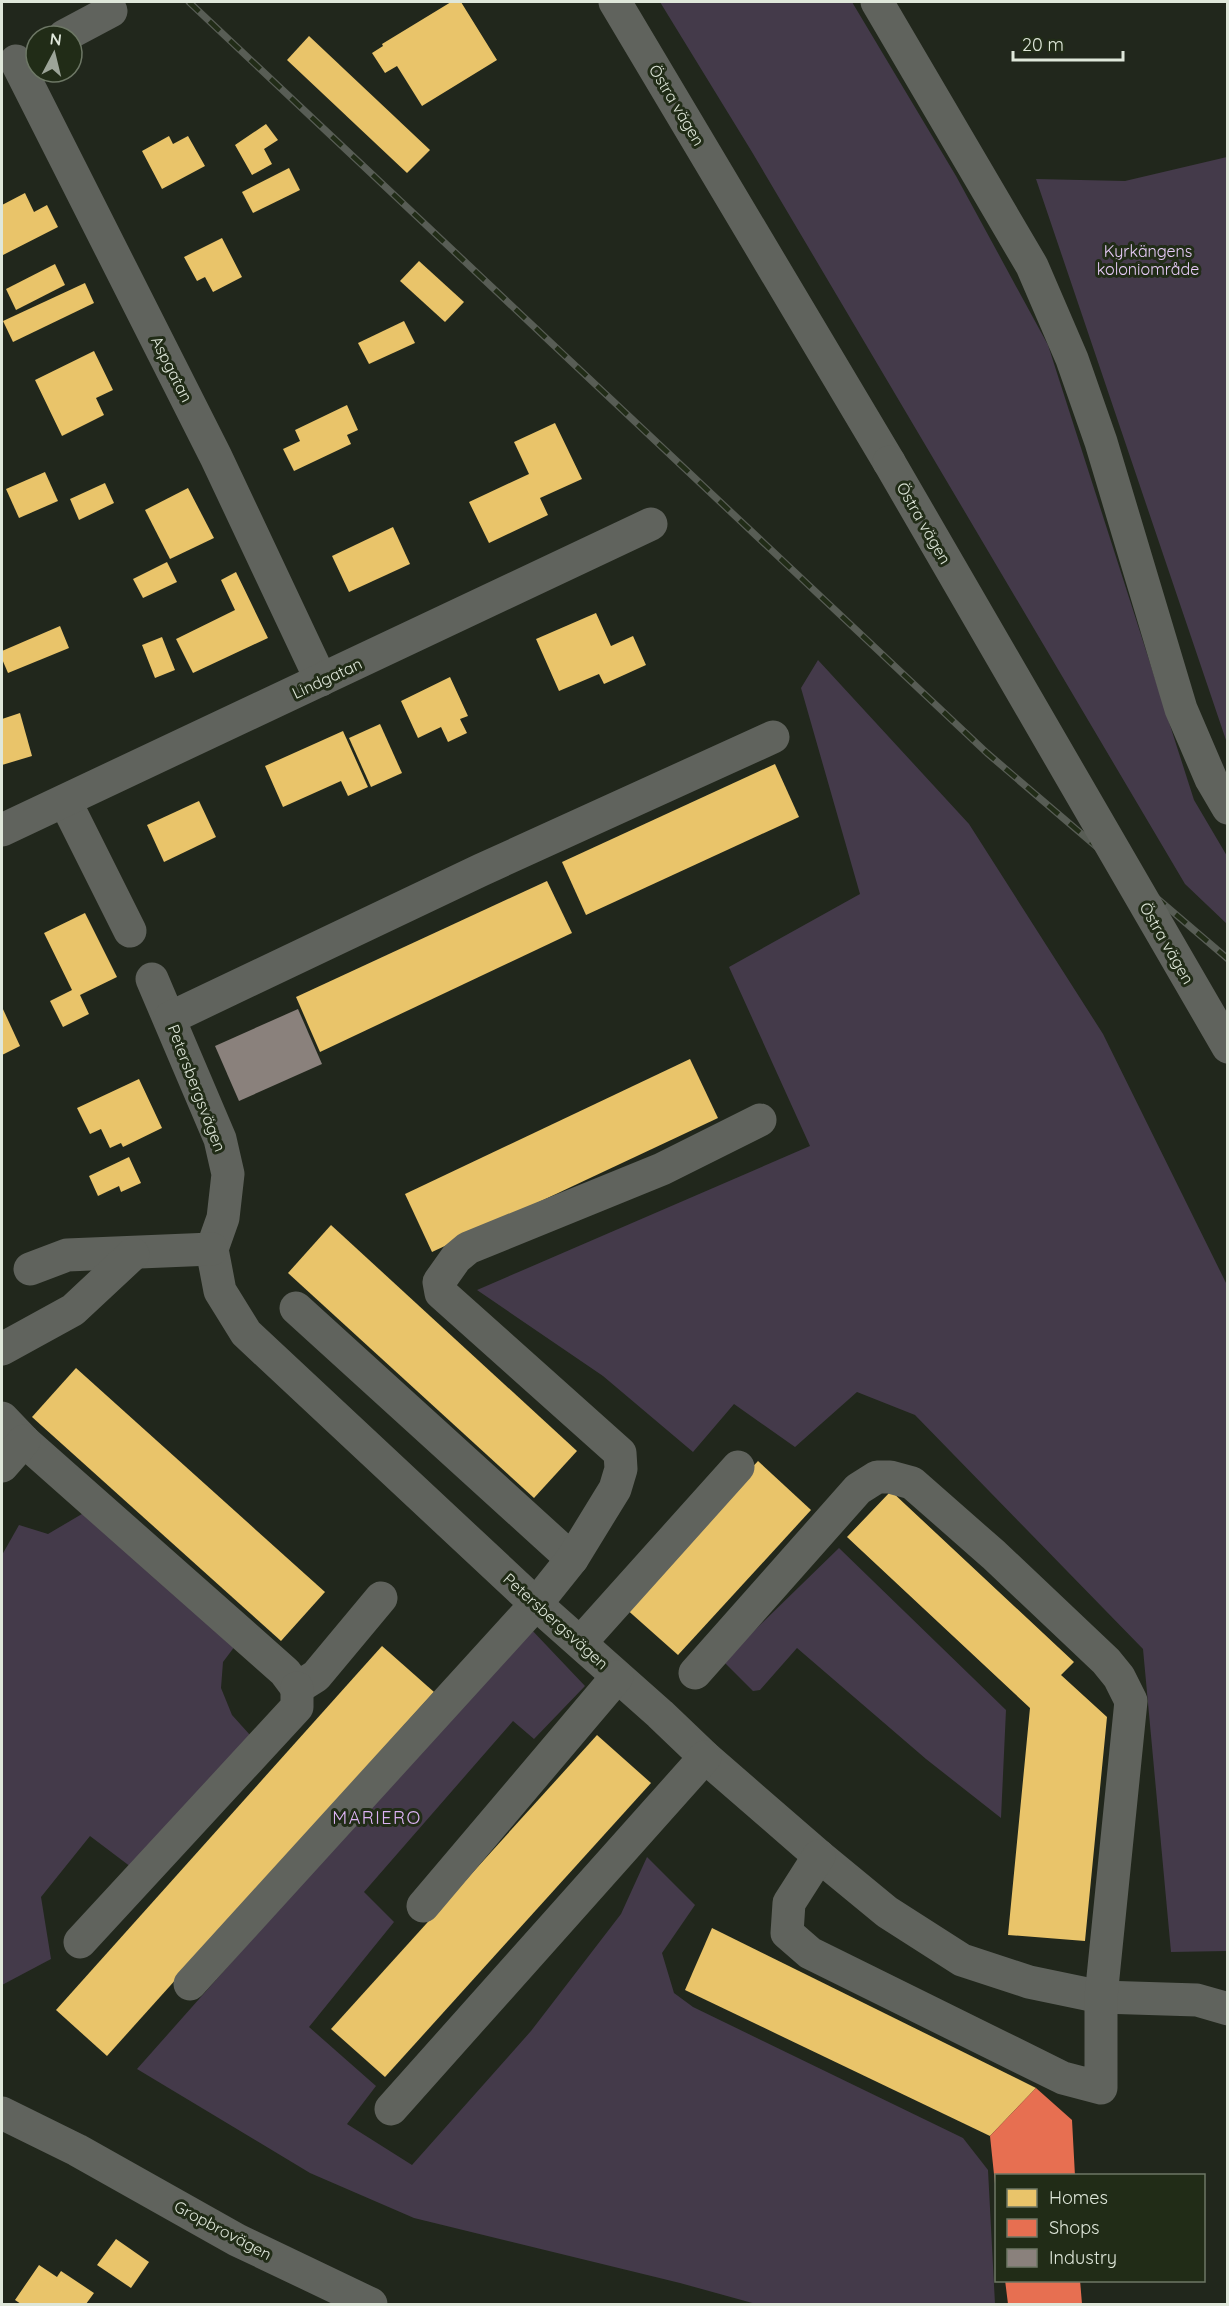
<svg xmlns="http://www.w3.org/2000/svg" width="1229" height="2306" font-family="Quicksand,sans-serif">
	<rect width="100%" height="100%" fill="#21271c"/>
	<g fill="#443a4a">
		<polygon points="660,2 852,2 956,176 1048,345 1194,800 1227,856 1227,924 1185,884 752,152"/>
		<polygon points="1227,157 1228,157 1227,743 1036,179 1125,181"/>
		<polygon points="818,660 969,824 1103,1034 1227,1285 1227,1951 1171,1952 1143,1649 915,1415 857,1392 795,1447 734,1404 693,1452 603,1376 477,1290 810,1146 729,967 860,894 801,688"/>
		<polygon points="87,1511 238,1642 223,1662 221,1688 232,1715 250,1735 131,1867 90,1836 41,1897 51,1959 2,1985 2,1555 19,1525 48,1534"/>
		<polygon points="839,1548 1006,1710 1001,1818 926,1759 797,1648 760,1690 753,1691 723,1661"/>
		<polygon points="529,1627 585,1686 534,1739 513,1721 364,1892 394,1922 309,2027 376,2086 347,2124 412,2165 531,2031 621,1914 647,1857 695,1905 662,1953 674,1993 693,2007 963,2138 988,2170 995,2304 756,2304 680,2283 414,2218 310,2173 137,2069"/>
	</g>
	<g fill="#e9c46a">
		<polygon points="451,2 461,2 497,60 422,106 397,66 385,73 372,53 383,46 382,44"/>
		<polygon points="309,36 430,150 407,173 287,60"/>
		<polygon points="266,124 278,140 264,149 272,164 252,175 235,145"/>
		<polygon points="169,136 173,144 188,136 205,166 162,189 142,151"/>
		<polygon points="289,168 300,190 253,213 242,192"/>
		<polygon points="25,193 34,212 47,205 58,227 3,255 2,205"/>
		<polygon points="222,238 242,277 213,292 205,277 197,281 184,257"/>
		<polygon points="419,261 464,302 445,322 400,281"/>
		<polygon points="55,264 65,285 16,310 6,289"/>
		<polygon points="85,283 94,303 13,342 3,321"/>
		<polygon points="404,321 415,343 369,364 358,343"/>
		<polygon points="94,351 113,390 96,398 104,415 62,436 35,380"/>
		<polygon points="347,405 358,430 347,435 351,444 294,471 283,449 300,441 295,430"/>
		<polygon points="555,423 582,479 540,498 548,515 489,543 469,502 529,474 514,442"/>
		<polygon points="45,472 58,501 19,518 6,489"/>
		<polygon points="105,483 114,503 79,520 70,499"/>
		<polygon points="188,488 214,538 170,559 145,510"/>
		<polygon points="393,527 410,564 349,592 332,556"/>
		<polygon points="167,562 177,582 143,598 133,579"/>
		<polygon points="236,572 268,638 193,673 176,639 235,610 221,580"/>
		<polygon points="596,613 611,646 633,636 646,665 604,684 599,674 559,691 536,639"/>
		<polygon points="60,626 69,648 8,673 2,659 2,651"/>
		<polygon points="162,637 175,670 155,678 142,645"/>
		<polygon points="450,677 468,716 460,719 467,733 448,742 441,727 418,738 401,701"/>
		<polygon points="20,713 32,756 2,765 2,719"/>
		<polygon points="380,724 402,773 371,787 349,738"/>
		<polygon points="343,731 368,787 348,796 341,781 283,807 265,766"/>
		<polygon points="775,764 799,817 586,915 562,862"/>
		<polygon points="199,801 216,837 164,862 147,825"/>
		<polygon points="547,881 572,933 320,1052 296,997"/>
		<polygon points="85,913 117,977 80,995 89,1014 63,1027 50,1001 72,990 44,933"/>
		<polygon points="2,1007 20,1046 2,1055"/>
		<polygon points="690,1059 718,1118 432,1252 405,1194"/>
		<polygon points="139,1079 162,1128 123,1147 121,1143 110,1148 101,1129 90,1134 77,1108"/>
		<polygon points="129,1157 141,1183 121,1192 119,1186 98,1196 89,1176"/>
		<polygon points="331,1225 577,1451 534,1498 288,1273"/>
		<polygon points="76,1368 325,1592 281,1641 32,1417"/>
		<polygon points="758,1461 811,1510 678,1655 624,1607"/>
		<polygon points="891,1491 1074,1662 1061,1675 1107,1717 1085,1941 1008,1935 1030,1708 847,1537"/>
		<polygon points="382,1646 434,1692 107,2056 56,2010"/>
		<polygon points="597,1735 651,1783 385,2077 331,2029"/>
		<polygon points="712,1928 1036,2088 990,2136 685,1990"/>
		<polygon points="116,2239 149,2262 131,2288 97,2265"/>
		<polygon points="39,2265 57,2277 61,2271 94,2293 86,2304 21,2304 15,2300"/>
	</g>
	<g fill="#e76f51">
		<polygon points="1036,2088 1072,2120 1075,2176 996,2176 995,2184 990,2136"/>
		<polygon points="1005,2280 1080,2280 1082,2304 1008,2304"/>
	</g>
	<polygon fill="#8a817c" points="298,1009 322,1064 239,1101 215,1046"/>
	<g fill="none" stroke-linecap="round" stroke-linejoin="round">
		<g stroke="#60635d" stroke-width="33">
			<polyline points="615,2 889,462"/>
			<polyline points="877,2 1032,266 1072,359 1101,442 1181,709 1211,779 1228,808"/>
			<polyline points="64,36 111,11"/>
			<polyline points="16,61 216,457 321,680"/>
			<polyline points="65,801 130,931"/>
			<polyline points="2,830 651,524"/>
			<polyline points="152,979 220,1139 228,1174 223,1218 212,1249 220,1291 246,1333 536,1604 660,1714 705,1757 819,1856 887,1912 962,1960 1029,1982 1101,1997 1197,2000 1228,2009"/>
			<polyline points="170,1018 481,870 773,737"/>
			<polyline points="30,1269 67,1255 212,1249"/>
			<polyline points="296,1308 572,1559"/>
			<polyline points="2,1349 73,1310 133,1254"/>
			<polyline points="2,1418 24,1441 285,1672 297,1688 316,1676 381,1598"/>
			<polyline points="2,1466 24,1441"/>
			<polyline points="581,1642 738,1467"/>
			<polyline points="695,1673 858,1489 877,1477 890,1477 912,1483 994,1555 1106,1661 1119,1677 1131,1701 1101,1997 1101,2088 1063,2078 810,1953 787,1933 789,1903 819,1856"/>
			<polyline points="423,1906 617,1677"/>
			<polyline points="80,1942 297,1707 297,1688"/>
			<polyline points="190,1984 536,1604 572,1559 615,1489 621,1469 620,1453 441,1293 439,1282 456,1258 468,1248 662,1169 760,1120"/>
			<polyline points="391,2109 705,1757"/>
			<polyline points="2,2113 77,2150 237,2240 371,2304"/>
		</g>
		<defs>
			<polyline id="rail" points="189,2 987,753 1228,959"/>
		</defs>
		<use href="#rail" stroke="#585d55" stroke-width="7"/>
		<use href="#rail" stroke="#212c17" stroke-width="4.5" stroke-dasharray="14" stroke-linecap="butt"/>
		<polyline stroke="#60635d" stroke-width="33" points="889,462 1228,1047"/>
	</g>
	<g text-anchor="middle" stroke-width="6" stroke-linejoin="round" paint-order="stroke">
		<g font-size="16" fill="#dfe7da" stroke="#212c17">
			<text transform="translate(677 105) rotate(59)" y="6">Östra vägen</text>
			<text transform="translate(172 369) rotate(63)" y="6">Aspgatan</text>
			<text transform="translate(924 523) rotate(60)" y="6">Östra vägen</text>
			<text transform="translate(327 678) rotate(-25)" y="6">Lindgatan</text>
			<text transform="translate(1167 943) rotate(60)" y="6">Östra vägen</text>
			<text transform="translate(197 1088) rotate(69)" y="6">Petersbergsvägen</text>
			<text transform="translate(556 1621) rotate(42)" y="6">Petersbergsvägen</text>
			<text transform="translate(223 2230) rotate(28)" y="6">Gropbrovägen</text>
		</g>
		<g font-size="16" fill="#e8ccf9" stroke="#212c17">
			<text x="1148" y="257">Kyrkängens<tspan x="1148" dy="18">koloniområde</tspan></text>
		</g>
		<g font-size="18" letter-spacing="1.5" fill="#dcb3f4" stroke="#212c17">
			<text x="377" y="1824">MARIERO</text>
		</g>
	</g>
	<rect width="1229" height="2306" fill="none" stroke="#dfe7da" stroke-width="6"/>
	<rect x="995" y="2174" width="210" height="108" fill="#212c17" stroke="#6d7765" stroke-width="1.5"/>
	<rect x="1007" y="2189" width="30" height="18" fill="#e9c46a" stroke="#6d7765" stroke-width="1.5"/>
	<text x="1049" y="2204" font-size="18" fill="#dfe7da">Homes</text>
	<rect x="1007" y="2219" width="30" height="18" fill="#e76f51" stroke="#6d7765" stroke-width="1.5"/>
	<text x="1049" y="2234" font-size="18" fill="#dfe7da">Shops</text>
	<rect x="1007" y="2249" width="30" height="18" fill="#8a817c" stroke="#6d7765" stroke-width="1.5"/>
	<text x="1049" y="2264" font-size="18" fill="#dfe7da">Industry</text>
	<g transform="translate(54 54) rotate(7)"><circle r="28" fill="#212c17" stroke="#6d7765" stroke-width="1.5"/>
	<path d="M0-4.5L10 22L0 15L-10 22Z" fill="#9ca498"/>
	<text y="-9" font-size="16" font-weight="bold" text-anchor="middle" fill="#dfe7da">N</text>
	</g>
	<path d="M1013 51v9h110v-9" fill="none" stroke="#dfe7da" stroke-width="3"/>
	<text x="1022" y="51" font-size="18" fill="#dfe7da" stroke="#212c17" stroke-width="4.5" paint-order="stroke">20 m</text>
</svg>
